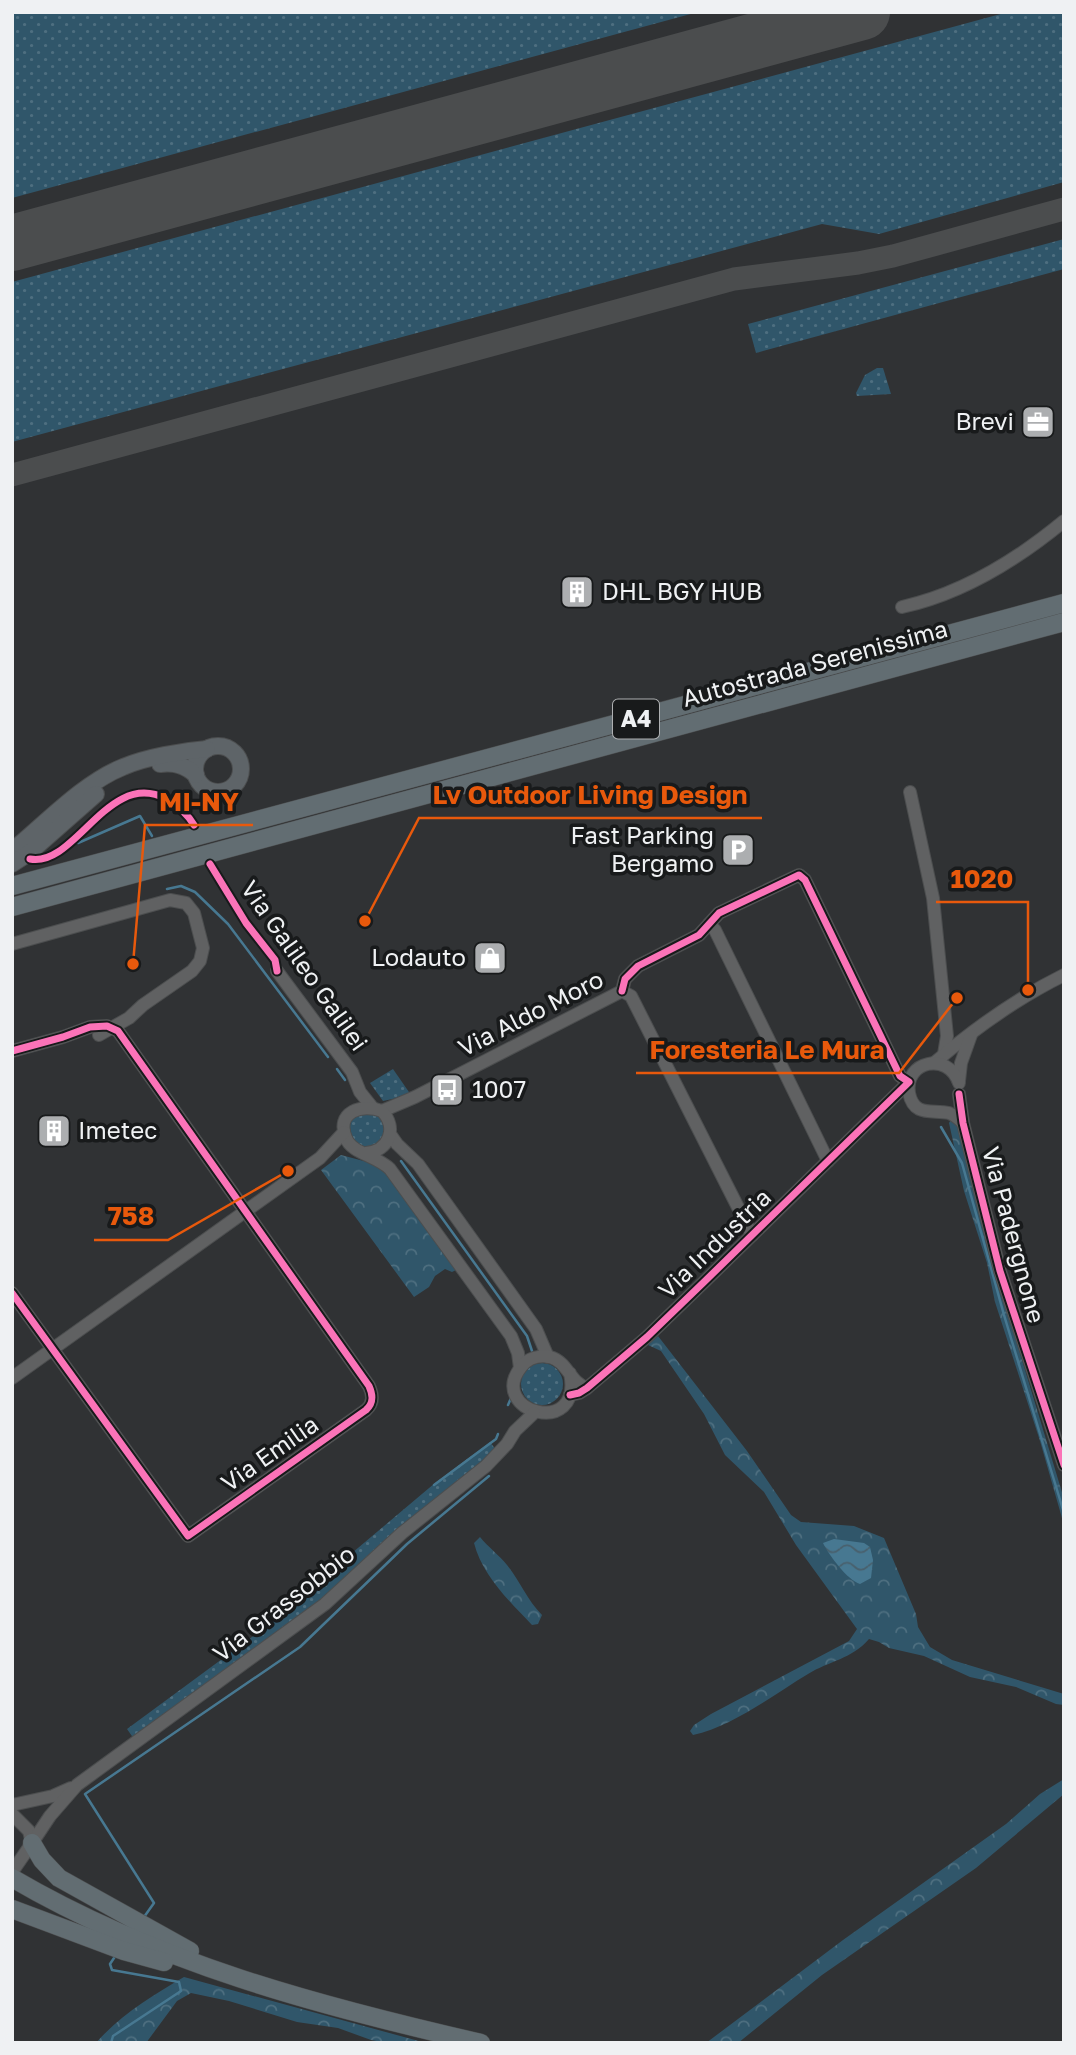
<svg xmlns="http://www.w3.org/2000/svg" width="1076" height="2055" font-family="'Golos Text',sans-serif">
	<defs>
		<pattern id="grass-dots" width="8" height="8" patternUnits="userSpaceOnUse" patternTransform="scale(1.75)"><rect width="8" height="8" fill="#30566a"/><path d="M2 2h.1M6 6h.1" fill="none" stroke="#4e6f80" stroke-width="1.8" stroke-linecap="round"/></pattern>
		<pattern id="forest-crowns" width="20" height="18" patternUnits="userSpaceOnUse" patternTransform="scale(1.75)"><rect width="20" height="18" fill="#30566a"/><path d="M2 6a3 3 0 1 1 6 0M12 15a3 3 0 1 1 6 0" fill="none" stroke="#4e6f80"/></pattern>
		<pattern id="water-waves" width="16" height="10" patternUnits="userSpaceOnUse" patternTransform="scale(1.75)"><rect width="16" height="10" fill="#477891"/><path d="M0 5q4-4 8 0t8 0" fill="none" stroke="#48606d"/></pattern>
	</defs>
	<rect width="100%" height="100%" fill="#303234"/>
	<g fill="url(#grass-dots)">
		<polygon points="12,12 698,12 12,198"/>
		<polygon points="1008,12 1064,12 1064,182 879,234 822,224 12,442 12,282"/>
		<polygon points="1064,239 1064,269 756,353 748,324"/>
		<polygon points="877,368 883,368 891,394 857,396 856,393 865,375"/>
		<polygon points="393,1069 411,1095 383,1101 370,1083"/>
		<polygon points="356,1114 380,1115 386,1125 381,1144 363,1149 352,1142 349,1124"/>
		<circle cx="542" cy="1384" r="21"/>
		<polygon points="490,1442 496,1450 326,1601 134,1739 127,1729 256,1634 435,1483"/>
	</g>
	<g fill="url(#forest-crowns)">
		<polygon points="953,1116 956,1118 1003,1297 1064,1499 1064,1525 1040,1441 995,1302 987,1263 964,1191 949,1123"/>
		<polygon points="341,1155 375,1164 384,1170 456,1270 452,1272 445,1269 435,1276 429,1287 414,1297 321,1170"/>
		<path d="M658,1336L747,1451L791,1515L801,1522L854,1526L884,1538L916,1614L918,1627L930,1647L952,1660L1064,1694V1705L1056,1704L1016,1687L970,1677L924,1656L889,1648L879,1642L869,1639C852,1659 829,1661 808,1674C773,1695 733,1726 693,1735L690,1731L694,1725L711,1714L849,1641L857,1629L796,1545L764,1492L725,1455L704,1414L661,1351L648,1345Z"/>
		<path d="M480,1537C488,1547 499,1555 507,1565C520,1581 527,1600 542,1615L538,1624L532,1625C510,1602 482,1575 474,1543Z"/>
		<polygon points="1064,1779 1064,1794 976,1868 822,1975 738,2043 706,2043 843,1940 1006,1824 1040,1794"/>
		<path d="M184,1977L426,2043H388L371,2040L338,2028L297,2022L229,2001L191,1993L177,2001L146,2043H96C121,2014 152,1996 184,1977Z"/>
	</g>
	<path fill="url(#water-waves)" d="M834,1539L864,1543L870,1547L873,1560L871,1578L860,1584C847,1580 829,1555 823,1543Z"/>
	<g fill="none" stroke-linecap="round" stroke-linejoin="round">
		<g stroke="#477891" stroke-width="2.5">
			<polyline points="78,843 140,816 152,836"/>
			<polyline points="167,889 181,886 195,892 228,924 328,1057"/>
			<polyline points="337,1069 345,1080"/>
			<polyline points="941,1127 962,1163 1004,1315 1064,1513"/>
			<polyline points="401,1161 527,1336 532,1351"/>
			<polyline points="508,1405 511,1398"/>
			<polyline points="434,1485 496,1439 498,1434"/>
			<polyline points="144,1917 154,1903 85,1794 300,1647 407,1544 489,1476"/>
			<polyline points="111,2043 113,2036 181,1991 179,1982 112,1970 110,1964 116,1955"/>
		</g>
		<polyline stroke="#4b4d4e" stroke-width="23" points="12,475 734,279 858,263 893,256 1064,209"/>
		<polyline stroke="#4b4d4e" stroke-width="56" points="12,243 862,12"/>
		<defs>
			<g id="minor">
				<path d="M902,607C961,594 1018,559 1064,521"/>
				<polyline points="910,792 933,898 947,1036 944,1054"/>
				<polyline points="709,924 715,930 828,1161"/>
				<polyline points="12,944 170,900 186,903 194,913 203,948 200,961 192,971 143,1005 129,1018 99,1035"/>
				<polyline points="277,971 352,1072 360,1092 372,1107"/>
				<polyline points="622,991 625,979 638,966 699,935 719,913 799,875 805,880 900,1076 909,1082"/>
				<polyline points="622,991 631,996 752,1235"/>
				<path d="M12,1051L63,1037L90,1027L107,1026L118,1031L369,1386C373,1395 374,1403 366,1410L188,1536L12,1293"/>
				<path d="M934,1063C974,1029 1017,998 1064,975"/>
				<polyline points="959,1081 961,1063 971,1035"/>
				<path d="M959,1083C948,1051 904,1061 909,1093C914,1118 933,1109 949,1113C954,1115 959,1119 963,1123"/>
				<polyline points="959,1094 963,1123 1000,1271 1064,1465"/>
				<polyline points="382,1111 415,1097 622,991"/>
				<polyline points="390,1134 397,1144 418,1164 536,1329 548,1357"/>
				<path d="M366,1153C389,1151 398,1128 382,1111C362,1103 335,1112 346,1138C351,1153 377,1156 390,1169L511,1336L518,1353L520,1368"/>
				<path d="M570,1373C584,1439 486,1412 521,1367C528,1358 539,1355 550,1357C568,1362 570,1383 587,1388"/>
				<polyline points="12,1378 320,1158 344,1132"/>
				<polyline points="570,1395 579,1393 587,1388 647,1337 704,1282 909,1082"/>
				<polyline points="12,1805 53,1796 71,1788"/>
				<polyline points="12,1814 29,1831 32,1843 12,1872"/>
				<polyline points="32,1843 50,1816 77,1785 325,1604 402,1533 486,1466 507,1444 515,1431 534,1413"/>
			</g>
			<g id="major">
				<circle cx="218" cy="769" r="23"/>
				<path d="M160,764C174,762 185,765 196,775"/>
				<path d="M12,851C45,824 83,783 123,767C146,757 182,751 207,749"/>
				<polyline points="12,864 29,853 96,794"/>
			</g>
			<g id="highway">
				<polyline points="12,886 1064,603"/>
				<polyline points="12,907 1064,622"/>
				<polyline points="32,1843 42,1860 59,1878 190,1951"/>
				<path d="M12,1878C157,1963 319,2006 481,2043"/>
				<polyline points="12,1909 124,1951 164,1962"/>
			</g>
		</defs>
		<use href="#minor" stroke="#4c4e4f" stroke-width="14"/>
		<use href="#major" stroke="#4c4e4f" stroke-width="18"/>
		<use href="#highway" stroke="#4c4e4f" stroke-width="19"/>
		<use href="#minor" stroke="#606162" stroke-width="12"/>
		<use href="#major" stroke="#5e6468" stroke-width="16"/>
		<use href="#highway" stroke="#626d72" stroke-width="18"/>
		<defs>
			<g id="cycleway">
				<path d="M30,859C75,868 109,768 166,799C178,806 187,813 194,825"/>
				<polyline points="210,864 246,923 275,960 277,971"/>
				<path d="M12,1051L63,1037L90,1027L107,1026L118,1031L369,1386C373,1395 374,1403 366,1410L188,1536L12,1293"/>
				<polyline points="959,1094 963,1123 1000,1271 1064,1465"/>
				<polyline points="570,1395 579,1393 587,1388 647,1337 704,1282 909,1082 900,1076 805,880 799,875 719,913 699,935 638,966 625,979 622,991"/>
			</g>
		</defs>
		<use href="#cycleway" stroke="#181a1b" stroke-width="11"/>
		<use href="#cycleway" stroke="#fb73b8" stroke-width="7"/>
	</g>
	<defs>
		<symbol id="office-square" viewBox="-11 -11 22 22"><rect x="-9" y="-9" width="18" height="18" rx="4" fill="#acaeb0" stroke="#181a1b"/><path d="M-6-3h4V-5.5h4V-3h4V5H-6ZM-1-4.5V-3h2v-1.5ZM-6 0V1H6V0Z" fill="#fff"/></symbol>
		<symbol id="building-square" viewBox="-11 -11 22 22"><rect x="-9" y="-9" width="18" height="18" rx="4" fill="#acaeb0" stroke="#181a1b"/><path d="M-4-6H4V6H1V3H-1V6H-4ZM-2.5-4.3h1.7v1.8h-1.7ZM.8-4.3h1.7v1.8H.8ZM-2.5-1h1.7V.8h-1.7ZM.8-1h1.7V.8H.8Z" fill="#fff"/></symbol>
		<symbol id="parking-square" viewBox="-11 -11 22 22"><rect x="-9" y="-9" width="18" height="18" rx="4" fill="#acaeb0" stroke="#181a1b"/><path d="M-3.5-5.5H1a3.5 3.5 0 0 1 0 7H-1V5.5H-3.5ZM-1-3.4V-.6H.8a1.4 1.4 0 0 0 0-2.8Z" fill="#fff"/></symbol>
		<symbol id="shop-square" viewBox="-11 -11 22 22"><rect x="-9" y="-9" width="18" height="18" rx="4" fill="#acaeb0" stroke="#181a1b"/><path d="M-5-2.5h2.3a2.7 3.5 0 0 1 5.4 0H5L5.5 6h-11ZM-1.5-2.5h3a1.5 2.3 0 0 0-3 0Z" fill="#fff"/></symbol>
		<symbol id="bus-square" viewBox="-11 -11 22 22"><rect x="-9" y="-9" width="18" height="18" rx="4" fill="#acaeb0" stroke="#181a1b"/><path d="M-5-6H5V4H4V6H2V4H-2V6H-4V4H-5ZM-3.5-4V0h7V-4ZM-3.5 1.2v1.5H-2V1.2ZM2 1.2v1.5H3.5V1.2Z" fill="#fff"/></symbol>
	</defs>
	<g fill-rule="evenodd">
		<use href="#office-square" x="1019" y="403" width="38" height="38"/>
		<use href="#building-square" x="558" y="573" width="38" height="38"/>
		<use href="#parking-square" x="719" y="831" width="38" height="38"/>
		<use href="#shop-square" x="471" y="939" width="38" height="38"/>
		<use href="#bus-square" x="428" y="1071" width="38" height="38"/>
		<use href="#building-square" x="35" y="1112" width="38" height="38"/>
	</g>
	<g text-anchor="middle" stroke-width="7" stroke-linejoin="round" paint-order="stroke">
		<rect fill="#181a1b" stroke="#aeb0b2" stroke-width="2" x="613" y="699.5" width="46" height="39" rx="5"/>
		<g font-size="23" font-weight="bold" fill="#eff1f3">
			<text x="636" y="727">A4</text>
		</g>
		<g font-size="24" fill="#eff1f3" stroke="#181a1b" text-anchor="end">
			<text x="1014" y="430">Brevi</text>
			<text x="602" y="600" text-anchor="start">DHL BGY HUB</text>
			<text x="714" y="844">Fast Parking<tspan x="714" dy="28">Bergamo</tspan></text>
			<text x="466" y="966">Lodauto</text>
			<text x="472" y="1098" text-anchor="start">1007</text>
			<text x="78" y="1139" text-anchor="start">Imetec</text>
		</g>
		<g font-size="24" fill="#eff1f3" stroke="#181a1b">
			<text transform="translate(815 664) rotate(-15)" y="8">Autostrada Serenissima</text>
			<text transform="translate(304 966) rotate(55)" y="8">Via Galileo Galilei</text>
			<text transform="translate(531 1014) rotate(-27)" y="8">Via Aldo Moro</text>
			<text transform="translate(1013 1235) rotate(75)" y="8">Via Padergnone</text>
			<text transform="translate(715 1244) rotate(-44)" y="8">Via Industria</text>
			<text transform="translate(270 1454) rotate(-35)" y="8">Via Emilia</text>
			<text transform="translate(284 1604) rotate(-38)" y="8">Via Grassobbio</text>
		</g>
	</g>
	<path fill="none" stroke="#e8590c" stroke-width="2.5" d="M365 921L419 818H762M133 964L145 825H253M1028 990L1028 902H936M957 998L899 1073H636M288 1171L168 1240H94"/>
	<g fill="#e8590c" stroke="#181a1b" stroke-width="2.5">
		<circle cx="365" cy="921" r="7"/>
		<circle cx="133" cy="964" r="7"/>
		<circle cx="1028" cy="990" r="7"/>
		<circle cx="957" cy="998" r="7"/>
		<circle cx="288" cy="1171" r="7"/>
	</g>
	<g font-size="26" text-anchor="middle" font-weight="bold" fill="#e8590c" stroke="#181a1b" stroke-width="7" stroke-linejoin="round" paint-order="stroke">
		<text x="590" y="804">Lv Outdoor Living Design</text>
		<text x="199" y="811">MI-NY</text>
		<text x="982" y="888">1020</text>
		<text x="767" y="1059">Foresteria Le Mura</text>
		<text x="131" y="1225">758</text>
	</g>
	<rect width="1076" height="2055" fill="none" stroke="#eff1f3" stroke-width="28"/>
</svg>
